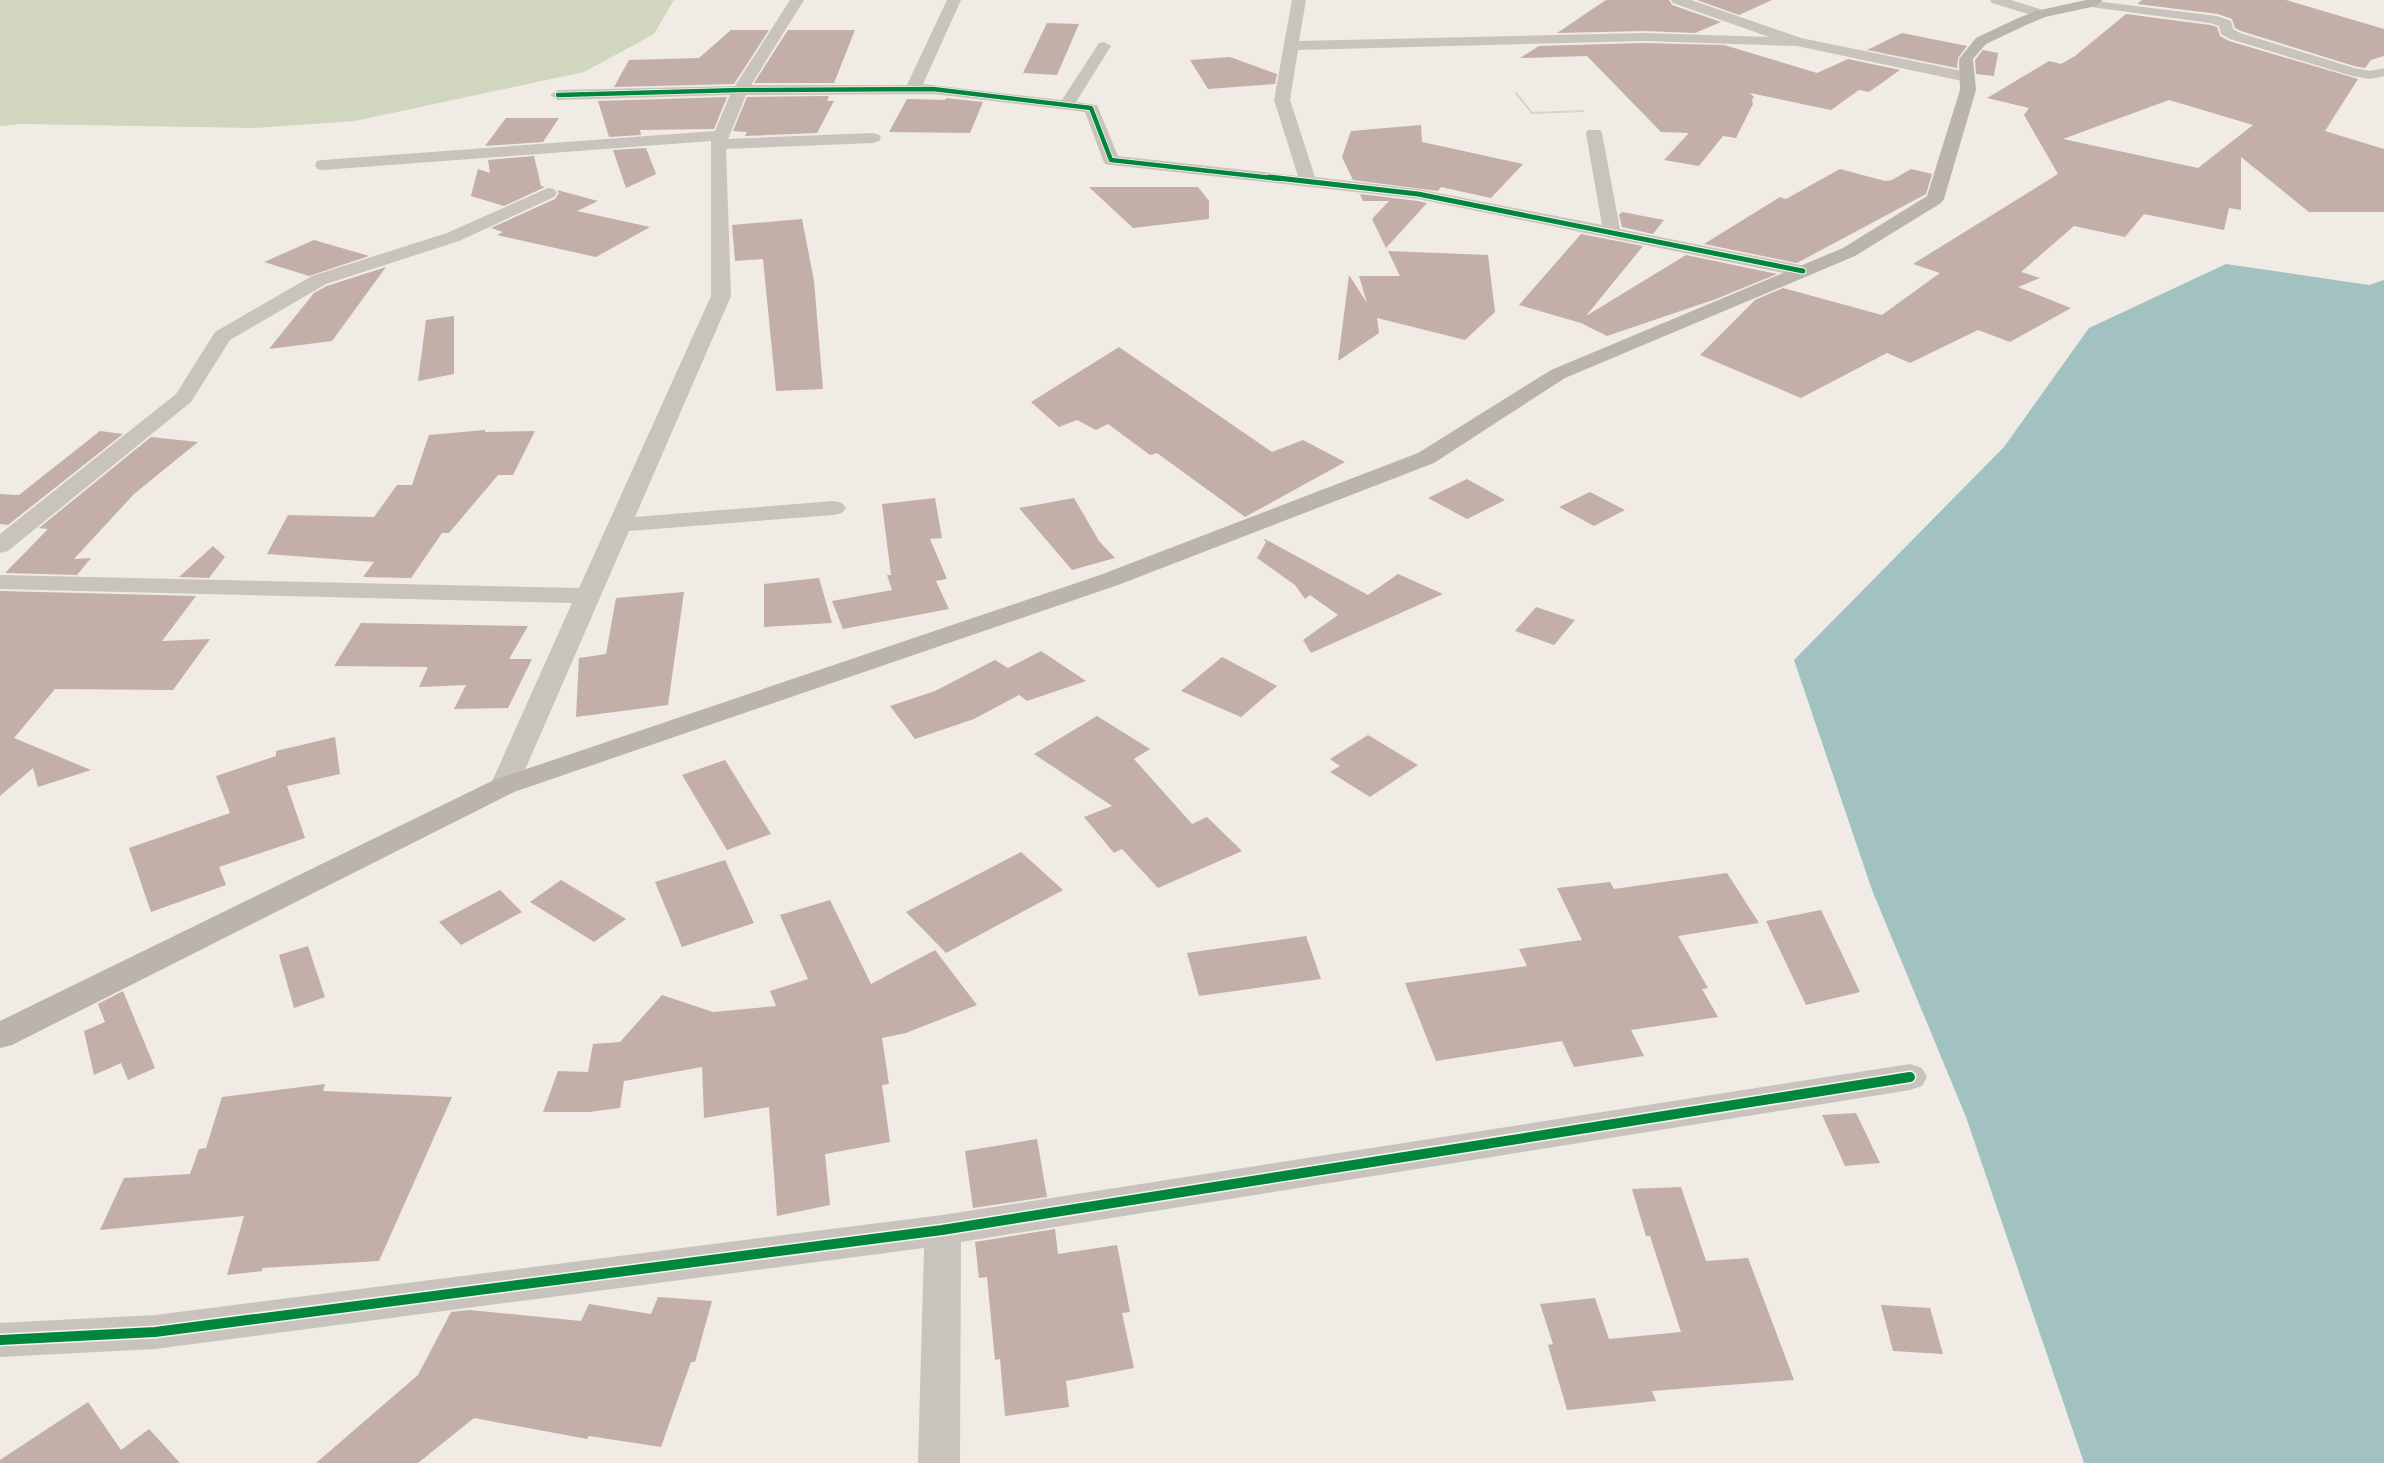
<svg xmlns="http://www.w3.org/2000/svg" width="2384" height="1463" font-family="Figtree,sans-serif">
	<rect width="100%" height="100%" fill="#f0ebe5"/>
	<polygon fill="#d1d6bf" points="0,0 674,0 654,34 584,72 355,121 255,128 22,124 0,126"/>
	<polygon fill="#a1c2c1" points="2226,264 2369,285 2384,280 2384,1463 2084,1463 1966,1117 1872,890 1794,660 2004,447 2089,328"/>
	<g fill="#c3afa7" fill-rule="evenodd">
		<polygon points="1606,0 1669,0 1672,5 1721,22 1695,33 1644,31 1557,33"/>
		<polygon points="1697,0 1772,0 1739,15"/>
		<polygon points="2142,0 2286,0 2384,29 2384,56 2371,60 2365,68 2354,66 2241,31 2235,28 2232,19 2218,14 2137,4"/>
		<path d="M2126,14L2210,25L2217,27L2220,36L2229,41L2358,79L2325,131L2384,149V212H2309L2241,157V210L2229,208L2224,230L2144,214L2125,237L2074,226L2021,272L2040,278L2018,287L2071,308L2010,342L1978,330L1910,363L1887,353L1801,398L1700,355L1755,300L1783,288L1882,315L1940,273L1913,264L2058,174L2024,115L2029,108L1987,98L2049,61L2061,64L2075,56ZM2169,100L2253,125L2198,168L2063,139Z"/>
		<polygon points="1047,23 1079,24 1057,75 1023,73"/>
		<polygon points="731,30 769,30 734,84 614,87 629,60 699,58"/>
		<polygon points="788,30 855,30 834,83 754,83"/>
		<polygon points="1902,33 1967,46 1958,58 1957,68 1867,50"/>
		<polygon points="1644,43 1724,45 1817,73 1848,59 1900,70 1869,92 1859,90 1831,110 1750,93 1754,97 1752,100 1753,104 1736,138 1723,136 1699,166 1664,160 1689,133 1661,132 1587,56 1520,58 1539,46"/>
		<polygon points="1983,50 1998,53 1994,76 1976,74 1975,60"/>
		<polygon points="1230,57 1277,74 1275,84 1208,89 1190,60"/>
		<polygon points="829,96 827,101 834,101 817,133 745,136 747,132 733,131 747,97"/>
		<polygon points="727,97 714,129 640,130 641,135 609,137 598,101"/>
		<polygon points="946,98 983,102 970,133 889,132 907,99 945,100"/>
		<polygon points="506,118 559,118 543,142 485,146"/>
		<polygon points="1421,125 1422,142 1523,164 1491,198 1441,187 1438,191 1353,180 1342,157 1351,131"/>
		<polygon points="646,148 656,174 626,188 613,150"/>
		<polygon points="534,156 541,186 545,187 504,206 471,196 478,169 490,173 488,160"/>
		<polygon points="1840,169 1885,181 1892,180 1911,169 1932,174 1926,194 1797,263 1704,244 1780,197 1786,199"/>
		<polygon points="1089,187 1198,187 1209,201 1209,219 1133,228"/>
		<polygon points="557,190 598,201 577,211 650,227 596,257 497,235 503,232 491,228 555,199 559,193"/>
		<polygon points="1360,194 1418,201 1427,203 1386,248 1372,219 1389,201 1363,201"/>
		<polygon points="1622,212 1664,220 1653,234 1622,227 1619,215"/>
		<polygon points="802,219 814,281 823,389 776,391 763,259 735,261 732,225"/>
		<polygon points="1581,234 1643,246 1586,316 1686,255 1777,274 1716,299 1607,336 1581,323 1519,305"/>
		<polygon points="314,240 369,256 309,276 264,262"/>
		<polygon points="1388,251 1488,255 1495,312 1465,340 1377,318 1379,333 1338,361 1349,275 1367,303 1359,276 1400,276"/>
		<polygon points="386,267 332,341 269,349 314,293 327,286"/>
		<polygon points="454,316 454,374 418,381 426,320"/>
		<polygon points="1119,347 1272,452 1303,440 1345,462 1245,517 1157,453 1150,455 1108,424 1096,430 1077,420 1059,427 1031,402"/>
		<polygon points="485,430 485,432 535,431 513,475 498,475 449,533 442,533 411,578 363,577 374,562 267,554 288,515 374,517 397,485 412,485 429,435"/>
		<polygon points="100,431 123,434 8,525 0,524 0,494 19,495"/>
		<polygon points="151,437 198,442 134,494 74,559 91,558 77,575 5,573 48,529 39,528"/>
		<polygon points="1467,479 1505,500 1467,519 1428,498"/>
		<polygon points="1590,492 1625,510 1594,526 1559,507"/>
		<polygon points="935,498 942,538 930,539 947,579 936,581 949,609 843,629 832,601 892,590 887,575 891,575 882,504"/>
		<polygon points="1074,498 1099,541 1115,558 1072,570 1019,508"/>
		<polygon points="1263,538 1368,595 1398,574 1443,594 1311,653 1303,640 1338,615 1310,595 1305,599 1295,585 1257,558 1266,542"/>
		<polygon points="213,546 225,557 209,578 179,577"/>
		<polygon points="819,578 832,623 764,627 764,584"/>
		<polygon points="0,591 196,596 162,641 210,639 173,690 55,689 14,738 91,770 38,787 33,768 0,796"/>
		<polygon points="684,592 668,705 576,717 579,658 606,654 616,598"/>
		<polygon points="1536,607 1575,620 1554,645 1515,631"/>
		<polygon points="361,623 528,626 509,659 532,659 508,708 454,709 466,685 419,687 428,667 334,666"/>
		<polygon points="1041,651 1086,681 1027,701 1019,695 974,719 915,739 890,706 935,691 995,660 1008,668"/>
		<polygon points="1222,657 1277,686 1241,717 1181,691"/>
		<polygon points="1097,716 1150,749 1134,759 1192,824 1207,817 1242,851 1158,888 1122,849 1114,853 1084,817 1112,806 1034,754"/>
		<polygon points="1368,735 1418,765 1370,797 1330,772 1340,766 1330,759"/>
		<polygon points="335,737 340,774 287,786 305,838 219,867 226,885 151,912 129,848 230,813 216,776 276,756 276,751"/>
		<polygon points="725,760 771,834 727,850 682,775"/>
		<polygon points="1021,852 1063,890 946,953 906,912"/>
		<polygon points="725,860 754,923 682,947 655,882"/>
		<polygon points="1727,873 1759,923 1678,936 1708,988 1702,989 1718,1017 1631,1030 1644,1056 1574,1067 1562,1041 1436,1061 1405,983 1527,966 1519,949 1582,940 1557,888 1610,882 1614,889"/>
		<polygon points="561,880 626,919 594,942 530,902"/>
		<polygon points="500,890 522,912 461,945 439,922"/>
		<polygon points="830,900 871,984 935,950 977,1005 906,1033 882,1038 889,1084 882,1085 890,1142 825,1154 830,1205 777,1216 769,1107 704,1118 702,1067 624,1081 620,1108 589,1112 543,1112 558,1071 588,1072 593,1044 620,1042 662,995 713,1012 776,1006 770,991 808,979 780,915"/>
		<polygon points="1821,910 1860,992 1806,1005 1766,921"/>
		<polygon points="1306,936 1321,979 1199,996 1187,953"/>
		<polygon points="308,946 325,997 294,1008 279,955"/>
		<polygon points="123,991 155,1068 128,1080 121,1063 94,1075 84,1031 105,1022 98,1004"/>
		<polygon points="325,1084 323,1091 452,1097 379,1261 262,1268 262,1271 227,1275 244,1216 100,1230 124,1178 190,1174 199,1149 206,1148 222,1097"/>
		<polygon points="1856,1113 1880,1163 1845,1166 1822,1115"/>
		<polygon points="1037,1139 1047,1197 973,1208 965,1151"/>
		<polygon points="1681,1187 1706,1261 1748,1258 1794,1380 1652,1391 1656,1401 1567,1410 1548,1345 1553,1344 1540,1304 1595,1298 1609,1339 1681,1332 1650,1236 1646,1236 1632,1189"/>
		<polygon points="1055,1229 1058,1254 1117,1245 1130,1312 1122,1313 1134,1368 1066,1381 1069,1407 1005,1416 1000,1359 995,1360 987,1277 979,1278 975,1242"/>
		<polygon points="658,1297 712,1301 695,1362 691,1362 661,1447 589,1436 587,1439 474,1418 418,1463 316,1463 418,1375 451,1312 469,1310 581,1321 589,1304 651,1314"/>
		<polygon points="1881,1305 1930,1308 1943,1354 1893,1351"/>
		<polygon points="88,1402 121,1450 149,1429 180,1463 0,1463 0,1460"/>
	</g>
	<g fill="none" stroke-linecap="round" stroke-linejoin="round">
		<polyline stroke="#c2bbb6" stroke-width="2" stroke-dasharray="1 1" stroke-linecap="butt" points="1516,93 1532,113 1584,111"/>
		<g fill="#c9c3be" fill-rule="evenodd">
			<polygon points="790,0 804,0 751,85 907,85 947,0 961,0 923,84 1062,100 1099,43 1104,42 1111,46 1076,102 1097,105 1118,156 1298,176 1274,100 1292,0 1306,0 1299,41 1644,33 1769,37 1673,3 1671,0 1691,0 1801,38 1967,72 1975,77 1967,82 1797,46 1644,41 1298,50 1290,100 1315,177 1418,189 1602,225 1586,133 1588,130 1600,130 1602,133 1620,229 1810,267 1812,271 1810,275 1803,277 1418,199 1111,165 1105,164 1103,160 1085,112 933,94 746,95 728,139 873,133 879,135 881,138 879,141 873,143 726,149 731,296 635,517 834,501 842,503 846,508 842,513 834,515 629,531 518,786 514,792 504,795 494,792 490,786 572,603 0,589 0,575 579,588 711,296 711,141 323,170 317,169 315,165 317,161 323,160 715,131 730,95 558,100 550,95 558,90 735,86"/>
			<polygon points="1990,0 2011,0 2046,11 2048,14 2041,18 1992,3"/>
			<polygon points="2087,0 2217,16 2231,21 2233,29 2240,33 2354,68 2370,71 2384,68 2384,76 2370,79 2352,76 2230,39 2221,34 2219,26 2210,23 2091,7 2084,3"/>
			<polygon points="548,188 554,189 557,193 554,197 459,241 326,284 230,340 191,402 8,551 0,553 0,534 176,394 215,332 312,276 447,233"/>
			<polygon points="1910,1064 1922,1068 1927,1077 1922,1086 1910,1090 961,1242 960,1463 918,1463 924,1248 155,1349 0,1357 0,1323 155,1315 942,1215"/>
		</g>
		<polygon fill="#bab3ae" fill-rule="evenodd" points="2086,0 2103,0 2096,6 2045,17 2026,25 1986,44 1973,59 1976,90 1944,199 1941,203 1855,256 1565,378 1434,463 1118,585 514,792 12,1045 0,1048 0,1021 494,780 1100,575 1418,453 1551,370 1843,248 1927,196 1960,90 1959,59 1976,38 2016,19 2036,11"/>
		<defs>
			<polyline id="cycleway-far2" points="558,95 740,90 933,89 1091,108 1111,160 1280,179"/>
			<polyline id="cycleway-far1" points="1269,177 1418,194 1803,271"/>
			<polyline id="cycleway" points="0,1340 155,1332 942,1230 1910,1077"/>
		</defs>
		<use href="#cycleway-far2" stroke="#fbf5ee" stroke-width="6"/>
		<use href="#cycleway-far1" stroke="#fbf5ee" stroke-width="7"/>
		<use href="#cycleway" stroke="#fbf5ee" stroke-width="13"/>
		<use href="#cycleway-far2" stroke="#00873e" stroke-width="4.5"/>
		<use href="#cycleway-far1" stroke="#00873e" stroke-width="5"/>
		<use href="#cycleway" stroke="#00873e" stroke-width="10"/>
	</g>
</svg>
